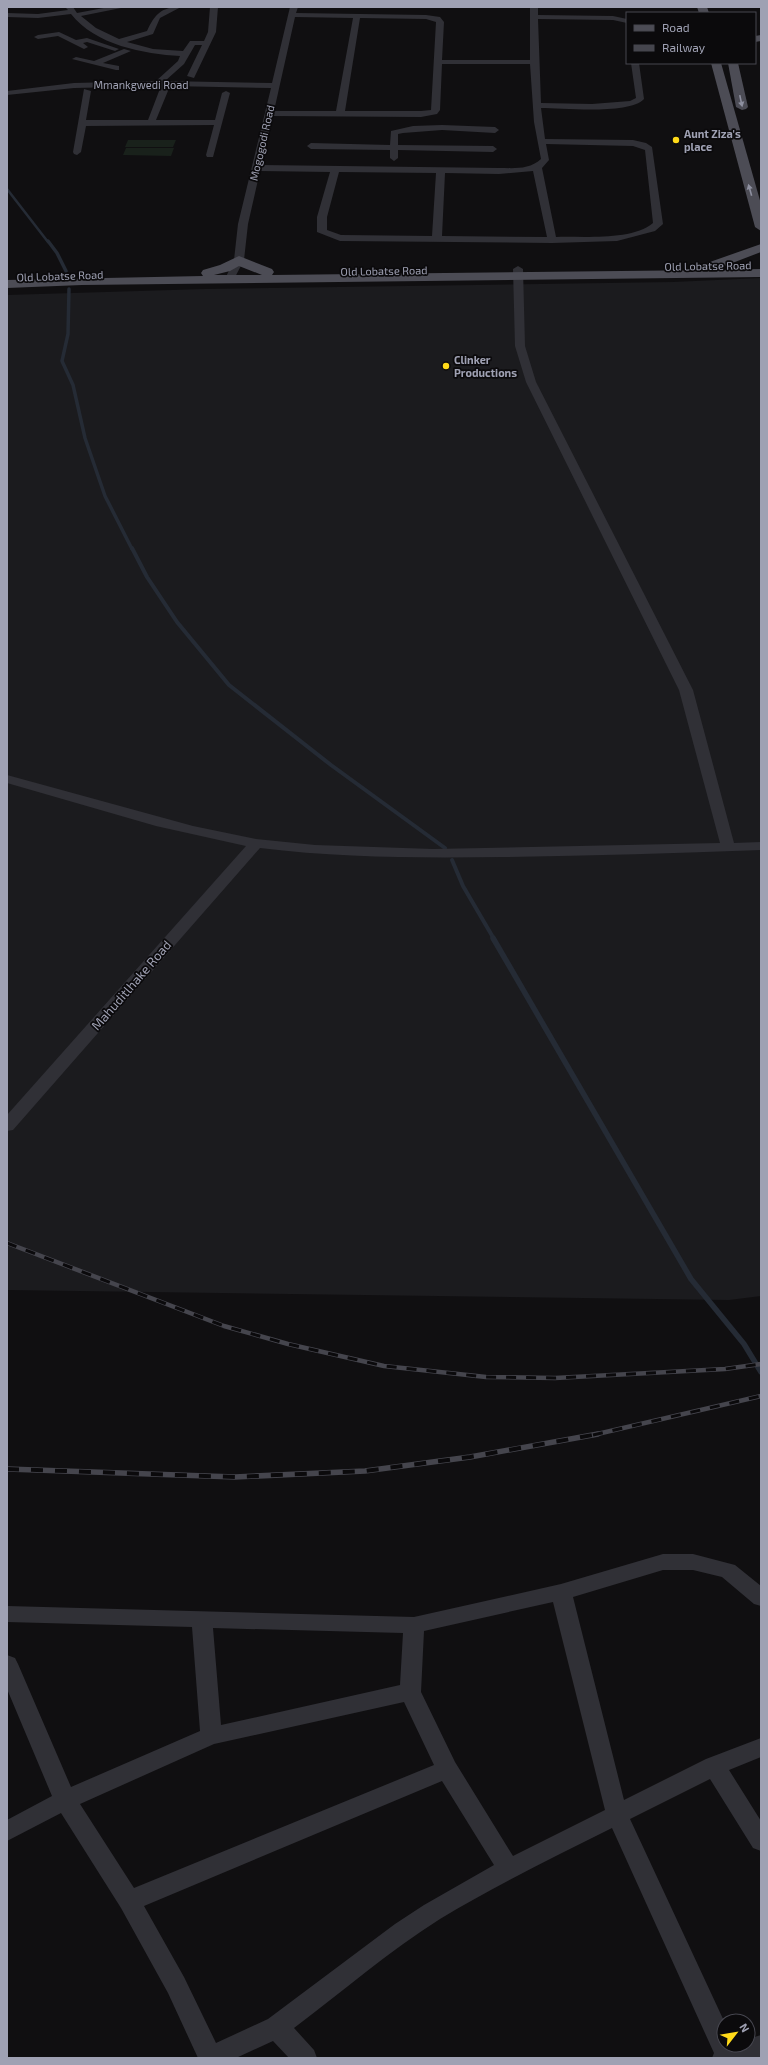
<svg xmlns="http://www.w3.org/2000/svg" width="768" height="2065" font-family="'Exo 2',sans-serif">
	<rect width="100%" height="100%" fill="#100f11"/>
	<polygon fill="#1b1b1e" points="761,278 761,1296 729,1300 7,1290 7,295 205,289 673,282"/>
	<g fill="#19211b">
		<polygon points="128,140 176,140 173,147 125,147"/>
		<polygon points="126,148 174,148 171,156 123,155"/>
	</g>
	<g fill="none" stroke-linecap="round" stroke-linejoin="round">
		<polyline stroke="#252b35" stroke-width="2.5" points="7,189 48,242"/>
		<g stroke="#252b35" stroke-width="3.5">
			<polyline points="48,241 57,253 66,271"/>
			<polyline points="69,289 68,334 62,361 73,385 85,438 105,496 132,549"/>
		</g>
		<g stroke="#252b35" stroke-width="4">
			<polyline points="132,548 147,577 177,622 229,685 331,765 445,848"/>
			<polyline points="452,860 463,886 494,939"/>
		</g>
		<polyline stroke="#252b35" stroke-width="5.5" points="493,938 691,1279 744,1344 761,1372"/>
		<g fill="#303036" fill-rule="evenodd">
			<path d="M65,7H73L77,13L109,7H126L81,16L96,28L119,39L147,31C155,14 161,7 181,7L160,18L153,34L127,42L153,49L183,51L190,41H204L208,32L210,7H218L216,32L194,78L187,76L202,45H195L184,64L165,81L272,83L290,7H298L296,13L426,15L440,17L444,22L442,60H530V7H538V15L613,16L627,19V23L613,20L538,19L541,103L592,104L630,101L636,98L631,63H639L644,99C629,115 563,108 541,108L545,139L633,140L646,143L652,147L663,224L655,231L617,241L552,243L340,241L317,232V217L330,172L260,171L248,224L244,260L233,281H227L225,279L234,260L238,224L271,88L170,86L156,120H215L222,93L226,91L230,93L213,157H207L206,155L214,125L86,126L81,152L77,155L74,154L73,152L84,89L91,91L86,120H148L161,86L74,88L7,95V91L74,83L156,81L178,61L180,56C144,54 95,45 71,14L38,18L7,17V13L38,14L68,10ZM295,17L353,18L336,111H274ZM360,18L426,19L436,22L431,110L421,111H345ZM442,64H530L534,122L541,159C529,170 514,168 499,168L261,165L273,116L421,117L437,114L440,110ZM546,144L633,146L645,150L653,223C632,241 583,236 556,237L542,168L549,160ZM533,171L547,237L442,236L445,173L499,174ZM339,172L436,173L432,236L341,235L327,230V217Z"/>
			<polygon points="59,32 76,40 87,38 119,49 115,51 87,42 83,43 88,47 84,49 58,36 38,39 34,37 38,35"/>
			<polygon points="124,49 131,51 103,63 119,66 119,70 116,70 72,59 76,57 94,61"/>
			<polygon points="442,125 495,127 499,130 495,133 442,130 403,133 398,134 398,145 493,146 497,149 493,152 398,150 398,158 394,161 390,158 390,150 311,149 307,146 311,143 390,145 391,131 413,126"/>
			<path d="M518,266L523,269L525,346L536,382L693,690L734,843L761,842V850C675,853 590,856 504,857C422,858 341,858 260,848L13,1130L7,1131V1115L246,846L156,826L7,783V775L193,826L256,839L315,845L433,849L720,843L679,690L526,382L515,346L513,269Z"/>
			<path d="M663,1554H693L735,1565L761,1586V1606L754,1604L722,1577L693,1570H663L573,1597L624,1800L706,1759L761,1738V1757L729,1770L761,1821V1851L753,1848L710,1779L630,1819L724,2021V2045H748V2039L761,2035V2057L712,2058L714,2053L612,1828C554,1857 495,1886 440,1919C389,1951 342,1992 294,2028L314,2050L317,2058H289L273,2041L236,2058H198L168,1993L121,1908L61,1813L7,1841V1820L52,1796L7,1689V1655L15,1658L18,1664L71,1787L200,1731L192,1627L7,1622V1606L414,1617L561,1584ZM553,1602L605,1810L513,1856L455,1762L421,1692L424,1631ZM213,1628L403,1633L400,1685L221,1725ZM404,1702L434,1765L134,1888L80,1804L214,1744ZM442,1781L494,1865L424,1905L395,1924L268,2019L216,2043L184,1977L144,1906Z"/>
		</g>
		<g fill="#4c4c55" fill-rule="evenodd">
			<polygon points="697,7 707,7 709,13 699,13"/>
			<polygon points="761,35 761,41 755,42 755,36"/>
			<polygon points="711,63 721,63 761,204 761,231 755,227"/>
			<polygon points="728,63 738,63 748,107 746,109 742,110 736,107"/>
			<path d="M761,244V252L714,270L761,269V277L82,285L7,288V280L203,276L201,273L203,270L220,265L239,256L272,269L274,272L272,275L711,270L705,266L707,263ZM239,266L262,275H214L230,271Z"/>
		</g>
		<defs>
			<g id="rail-far1">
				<polyline points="7,1243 224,1326 288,1344 384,1366 486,1377 555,1378 725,1369 761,1364"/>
				<polyline points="593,1435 761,1396"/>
			</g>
			<polyline id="rail" points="7,1469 235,1477 365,1471 470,1457 598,1434"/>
		</defs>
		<use href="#rail-far1" stroke="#45454d" stroke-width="4.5"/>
		<use href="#rail" stroke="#45454d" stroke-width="5.5"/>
		<use href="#rail-far1" stroke="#0b0a0c" stroke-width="3" stroke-dasharray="10" stroke-linecap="butt"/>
		<use href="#rail" stroke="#0b0a0c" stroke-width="4" stroke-dasharray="12" stroke-linecap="butt"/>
	</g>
	<defs><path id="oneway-solid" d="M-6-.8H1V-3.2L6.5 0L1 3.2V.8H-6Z"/></defs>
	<g fill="#8e90a0">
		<use href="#oneway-solid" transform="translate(741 101) rotate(78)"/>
		<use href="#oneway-solid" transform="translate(750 190) rotate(-106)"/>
	</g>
	<g fill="#ffda19" stroke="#0b0a0c" stroke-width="1.5">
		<circle cx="676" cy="140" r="4"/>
		<circle cx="446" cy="366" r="4"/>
	</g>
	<g text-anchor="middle" stroke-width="3.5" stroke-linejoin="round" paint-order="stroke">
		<g font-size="11" fill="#9fa1b3" stroke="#0b0a0c">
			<text x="141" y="89">Mmankgwedi Road</text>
			<text transform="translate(262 143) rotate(-77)" y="4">Mogogodi Road</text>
			<text transform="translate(708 266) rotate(-1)" y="4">Old Lobatse Road</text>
			<text transform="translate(384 271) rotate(-1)" y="4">Old Lobatse Road</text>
			<text transform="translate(60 276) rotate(-2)" y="4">Old Lobatse Road</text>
		</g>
		<g font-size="11" font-weight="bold" fill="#9fa1b3" stroke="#0b0a0c" text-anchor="start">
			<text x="684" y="138">Aunt Ziza's<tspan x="684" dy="13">place</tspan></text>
			<text x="454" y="364">Clinker<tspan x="454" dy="13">Productions</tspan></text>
		</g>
		<g font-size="13" fill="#9fa1b3" stroke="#0b0a0c">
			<text transform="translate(131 985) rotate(-49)" y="5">Mahuditlhake Road</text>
		</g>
	</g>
	<rect width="768" height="2065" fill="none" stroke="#9fa1b3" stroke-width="16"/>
	<rect x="626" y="12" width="130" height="52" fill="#0b0a0c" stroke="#46464f"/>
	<rect x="634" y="25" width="20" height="6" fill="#4c4c55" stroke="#46464f"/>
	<text x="662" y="32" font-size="12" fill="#9fa1b3">Road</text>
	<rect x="634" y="45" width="20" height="6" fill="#45454d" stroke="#46464f"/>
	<text x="662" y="52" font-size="12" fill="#9fa1b3">Railway</text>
	<g transform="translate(736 2033) rotate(59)"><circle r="19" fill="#0b0a0c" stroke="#46464f"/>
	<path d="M0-3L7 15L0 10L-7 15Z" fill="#ffda19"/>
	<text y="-6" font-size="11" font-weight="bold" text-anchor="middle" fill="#9fa1b3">N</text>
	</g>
</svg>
